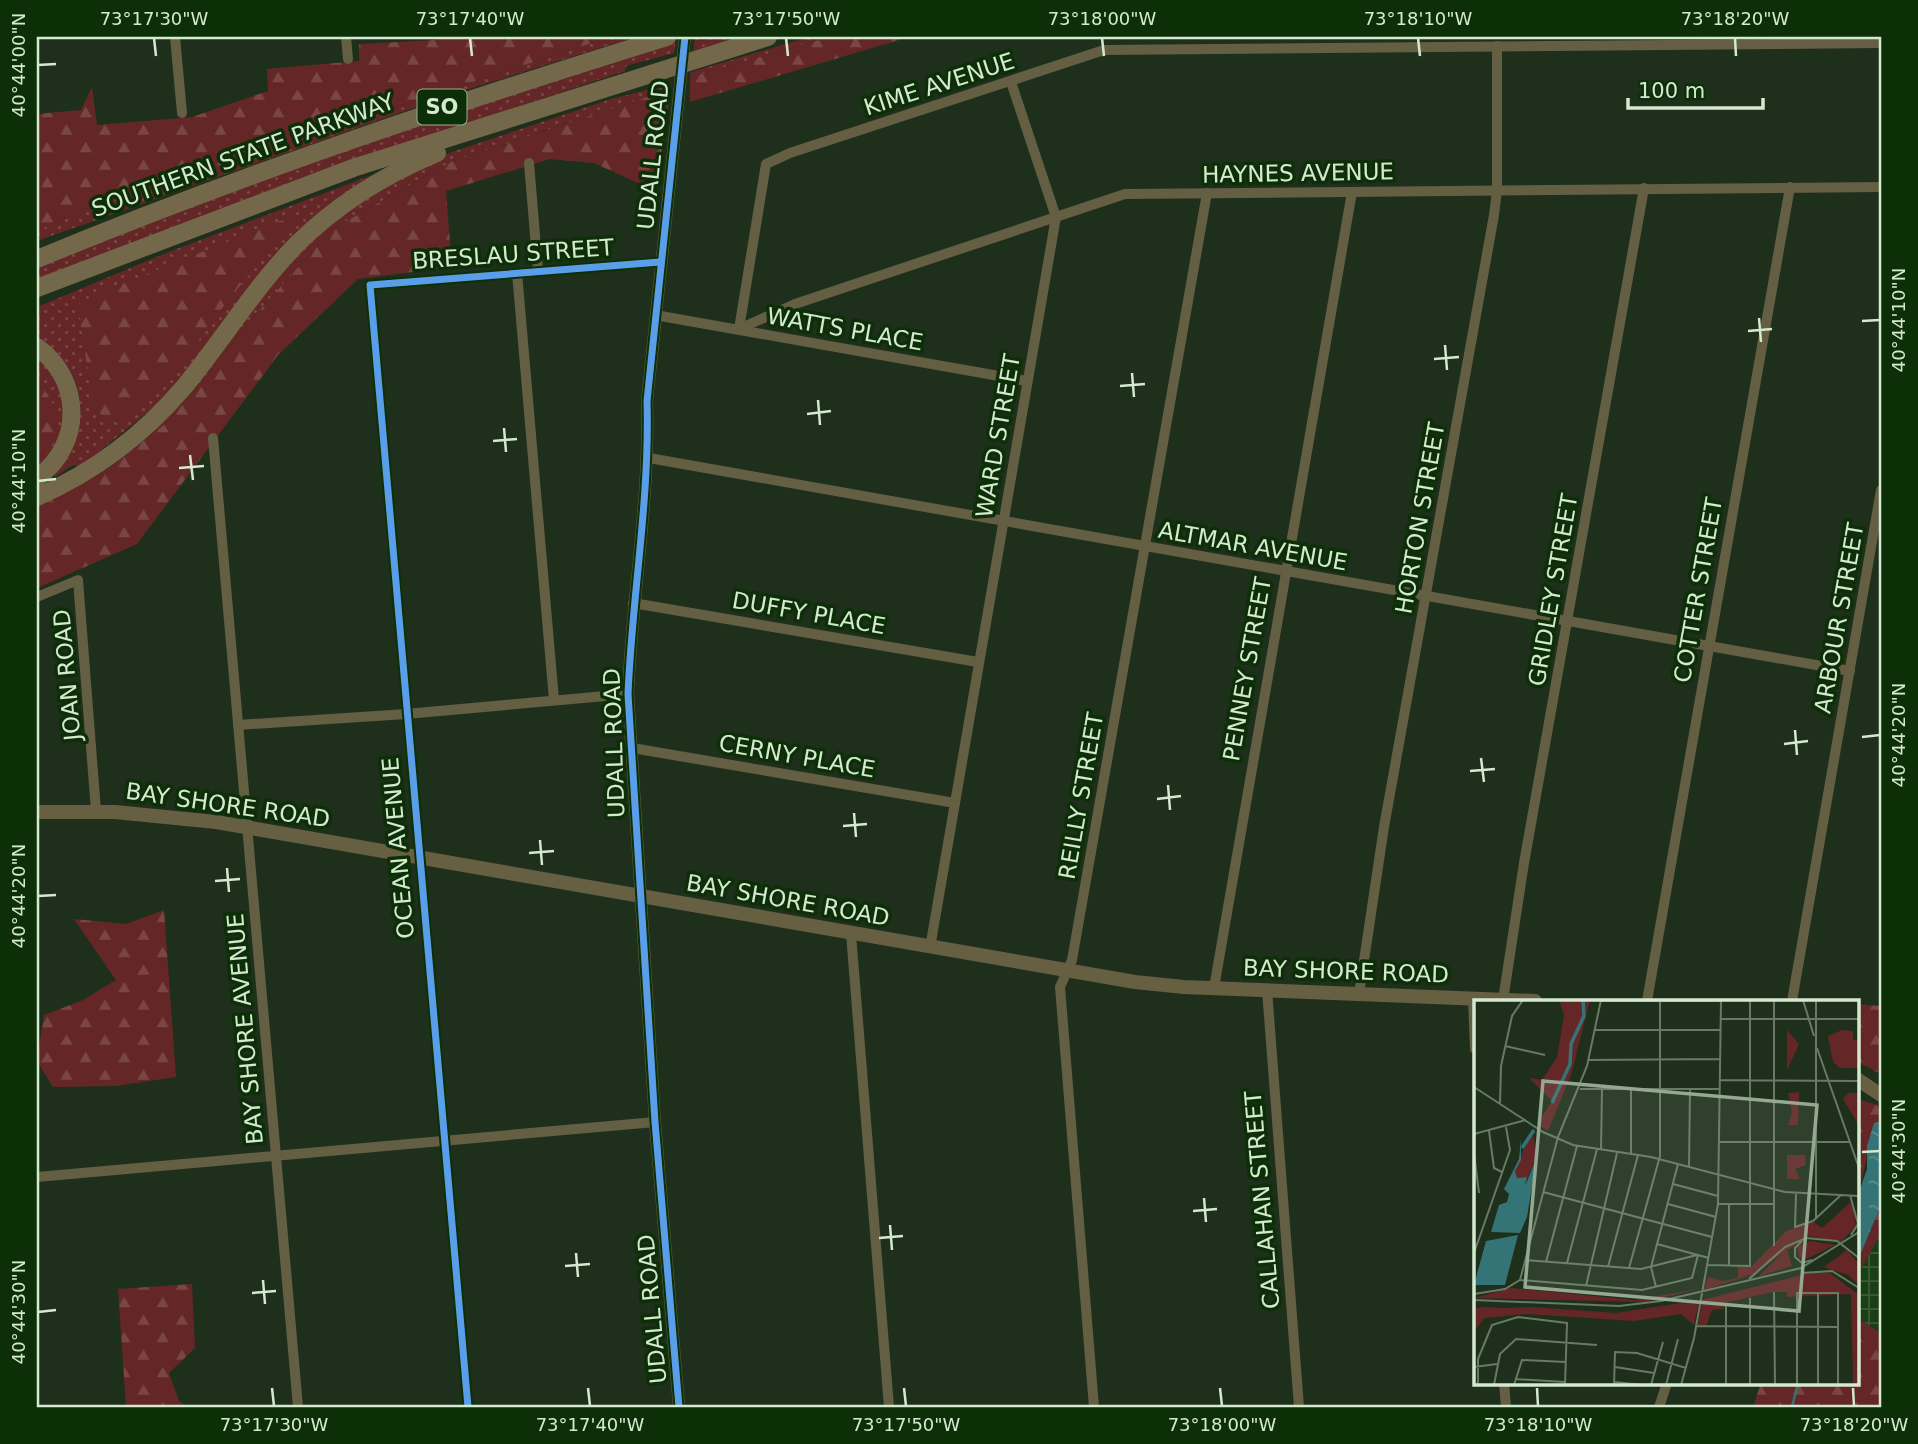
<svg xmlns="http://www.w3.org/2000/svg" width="1918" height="1444" font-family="'DejaVu Sans',sans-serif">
	<defs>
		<pattern id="industrial-grid" width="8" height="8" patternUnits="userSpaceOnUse" patternTransform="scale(1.75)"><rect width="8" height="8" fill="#1b3f14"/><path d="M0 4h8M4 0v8" fill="none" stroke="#3b5b35"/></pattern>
		<pattern id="grass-dots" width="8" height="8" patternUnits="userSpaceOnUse" patternTransform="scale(1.75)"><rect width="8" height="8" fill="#642626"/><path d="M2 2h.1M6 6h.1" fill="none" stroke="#794644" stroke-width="1.8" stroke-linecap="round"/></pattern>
		<pattern id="forest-firs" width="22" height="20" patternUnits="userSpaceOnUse" patternTransform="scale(1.75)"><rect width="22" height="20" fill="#642626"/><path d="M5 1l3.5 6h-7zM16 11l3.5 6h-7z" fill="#794644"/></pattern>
		<pattern id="water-ripples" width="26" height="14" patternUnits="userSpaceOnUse" patternTransform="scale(1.75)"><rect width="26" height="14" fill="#357476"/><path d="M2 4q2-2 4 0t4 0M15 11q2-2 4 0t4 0" fill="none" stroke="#5b8e8f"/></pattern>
	</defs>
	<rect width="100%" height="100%" fill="#1e301b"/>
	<polygon fill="url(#industrial-grid)" points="1881,1233 1881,1333 1857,1318 1857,1276"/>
	<g fill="url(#grass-dots)">
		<polygon points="610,37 635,37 453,94 37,241 37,230 86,209"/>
		<polygon points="695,37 739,37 693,51"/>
		<polygon points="809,37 830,37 690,77 691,72"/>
		<polygon points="676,39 674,53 626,66 625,71 325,171 37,281 37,266 321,158"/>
		<polygon points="671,84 671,89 451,162 334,228 263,306 169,421 100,475 37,507 37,500 145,433 309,234 437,157 611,99"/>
		<path d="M372,175L328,206L165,398L79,468L74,464L55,477V473C62,462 74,448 77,435C88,394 72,359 37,338V307L166,253Z"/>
		<polygon points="37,353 67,398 65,433 37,470"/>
	</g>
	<g fill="url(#forest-firs)">
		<polygon points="434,37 610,37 86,209 37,230 37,114 81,110 92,87 97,125 192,117 268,91 267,69 359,61 359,44 434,40"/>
		<polygon points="830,37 909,37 690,102 690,77"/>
		<polygon points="671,89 657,182 649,188 594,163 550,159 446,191 452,267 358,279 278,355 137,544 37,588 37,507 100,475 169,421 263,306 334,228 451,162"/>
		<polygon points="297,218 228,300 173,376 124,418 103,418 92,400 78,305 94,295 280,221"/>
		<path d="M37,378C60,413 71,429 37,463Z"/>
		<polygon points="164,910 176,1077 116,1086 53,1087 37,1061 44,1015 81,1001 116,980 74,919 126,924"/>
		<polygon points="1881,999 1881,1074 1857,1062 1857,1004 1880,1006"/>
		<path d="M1857,1099L1881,1106V1121L1874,1124C1866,1150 1866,1171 1857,1198Z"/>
		<path d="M1881,1195V1233L1857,1276C1857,1248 1879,1223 1881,1195Z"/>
		<polygon points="192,1284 195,1348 169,1373 179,1401 188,1407 126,1407 118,1289"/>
		<polygon points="1857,1318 1881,1333 1881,1407 1753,1407 1761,1383 1857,1383"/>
	</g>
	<polygon fill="url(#water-ripples)" points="1881,1121 1880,1207 1857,1263 1857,1198 1867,1169 1867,1146 1874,1123"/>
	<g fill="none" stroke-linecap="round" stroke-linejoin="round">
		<polyline stroke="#357476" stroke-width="2.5" points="1792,1407 1798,1383"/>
		<g stroke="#645e43" stroke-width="10">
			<polyline points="175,37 182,113"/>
			<polyline points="346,37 348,59"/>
			<polyline points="529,163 538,271"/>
			<polyline points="517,273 554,700"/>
			<polyline points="655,315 1027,381"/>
			<polyline points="739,329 766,164 790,153 1104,50 1881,43"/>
			<polyline points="739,329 795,304 1125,194 1881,187"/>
			<polyline points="213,438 298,1407"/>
			<polyline points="649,458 1850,671"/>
			<polyline points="37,597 78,580 96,811"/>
			<polyline points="633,603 978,662"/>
			<polyline points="238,725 406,714 628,694"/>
			<polyline points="632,748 955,803"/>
			<polyline points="851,934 889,1407"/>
			<polyline points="930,948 1056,217 1011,82"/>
			<polyline points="1214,988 1352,192"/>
			<polyline points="1267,990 1299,1407"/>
			<polyline points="1359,994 1384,827 1494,215 1497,190 1497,46"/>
			<polyline points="1473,999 1475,1049"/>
			<polyline points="1503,1000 1524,863 1644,188"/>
			<polyline points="1647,1001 1790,187"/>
			<polyline points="1792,1001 1881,490"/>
			<polyline points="37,1177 655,1122"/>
			<polyline points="1504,1383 1506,1407"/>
			<polyline points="468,1407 370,285 660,262"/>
			<polyline points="1094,1407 1060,987 1072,960 1207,193"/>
			<polyline points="1659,1407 1667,1383"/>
		</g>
		<path stroke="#645e43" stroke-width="12" d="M679,1407L655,1122L628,694C632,596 650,499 647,401L685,37"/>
		<g stroke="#675f42" stroke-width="14">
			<polyline points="37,812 115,812 216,822 1135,982 1184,987 1535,1001"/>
			<polyline points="1857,1079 1881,1095"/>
		</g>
		<g stroke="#736849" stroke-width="18">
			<path d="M37,259C243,174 454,103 667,37"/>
			<polyline points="37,288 353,168 768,37"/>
			<path d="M37,347C83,380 83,445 37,478"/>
			<path d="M37,497C94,472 144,434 184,387C222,341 254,288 296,245C336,205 384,175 437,153"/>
		</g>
		<defs>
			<g id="cycleway">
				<polyline points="468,1407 370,285 660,262"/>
				<path d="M679,1407L655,1122L628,694C632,596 650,499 647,401L685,37"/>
			</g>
		</defs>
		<use href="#cycleway" stroke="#0d2f07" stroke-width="11"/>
		<use href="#cycleway" stroke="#5a9eea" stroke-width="7"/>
	</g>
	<path fill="none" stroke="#d5e9d1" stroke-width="2.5" d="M154,38L156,56M470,38L472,56M786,38L788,56M1102,38L1104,56M1418,38L1420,56M1735,38L1736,56M38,65L56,64M1759,318L1761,342M1862,321L1880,320M1748,331L1772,329M1445,345L1447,370M1434,359L1459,357M1132,373L1134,397M1120,386L1145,384M818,400L820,425M807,414L831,411M504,428L506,452M493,441L517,439M190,455L193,480M179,468L204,466M38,481L56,479M1795,730L1797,755M1862,737L1880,735M1784,744L1808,741M1481,758L1484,782M1470,771L1495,769M1168,785L1170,810M1157,799L1181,796M854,813L856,837M843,826L867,824M540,840L542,865M529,853L554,851M227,868L229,892M215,881L240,879M38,896L56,895M1862,1152L1880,1151M1204,1198L1206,1222M1193,1211L1217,1209M890,1225L892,1250M879,1238L903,1236M576,1253L578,1277M565,1266L590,1264M263,1280L265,1304M252,1293L276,1291M38,1312L56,1310M272,1388L274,1406M588,1388L590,1406M904,1388L906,1406M1220,1388L1222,1406M1537,1388L1538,1406M1853,1388L1854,1406"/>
	<g text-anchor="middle" stroke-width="7" stroke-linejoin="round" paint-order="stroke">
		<rect fill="#0d2f07" stroke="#99b194" stroke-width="2" x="417.5" y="89.5" width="49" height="35" rx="5"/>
		<g font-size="21" font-weight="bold" fill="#d5e9d1">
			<text x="442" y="114">SO</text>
		</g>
		<g font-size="23" fill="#d5e9d1" stroke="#0d2f07">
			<text transform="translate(939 84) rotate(-18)" y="8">KIME AVENUE</text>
			<text transform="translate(243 155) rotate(-20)" y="8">SOUTHERN STATE PARKWAY</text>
			<text transform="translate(653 155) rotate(-84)" y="8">UDALL ROAD</text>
			<text transform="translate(1298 173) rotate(-1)" y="8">HAYNES AVENUE</text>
			<text transform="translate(513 254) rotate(-4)" y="8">BRESLAU STREET</text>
			<text transform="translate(845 329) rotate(10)" y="8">WATTS PLACE</text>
			<text transform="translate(998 436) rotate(-80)" y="8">WARD STREET</text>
			<text transform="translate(1420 518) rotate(-80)" y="8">HORTON STREET</text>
			<text transform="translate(1253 546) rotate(10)" y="8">ALTMAR AVENUE</text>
			<text transform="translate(1553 590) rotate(-80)" y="8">GRIDLEY STREET</text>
			<text transform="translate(1698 590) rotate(-80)" y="8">COTTER STREET</text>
			<text transform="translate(809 613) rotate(10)" y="8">DUFFY PLACE</text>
			<text transform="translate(1839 618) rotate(-80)" y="8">ARBOUR STREET</text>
			<text transform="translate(1247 669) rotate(-80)" y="8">PENNEY STREET</text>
			<text transform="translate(67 675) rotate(-95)" y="8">JOAN ROAD</text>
			<text transform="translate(614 743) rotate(-92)" y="8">UDALL ROAD</text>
			<text transform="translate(797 756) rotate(10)" y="8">CERNY PLACE</text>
			<text transform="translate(1081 796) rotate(-80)" y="8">REILLY STREET</text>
			<text transform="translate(228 805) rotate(8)" y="8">BAY SHORE ROAD</text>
			<text transform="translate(398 848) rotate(-95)" y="8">OCEAN AVENUE</text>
			<text transform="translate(788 900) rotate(10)" y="8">BAY SHORE ROAD</text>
			<text transform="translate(1346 971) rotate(2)" y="8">BAY SHORE ROAD</text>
			<text transform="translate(245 1029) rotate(-95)" y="8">BAY SHORE AVENUE</text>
			<text transform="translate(1262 1200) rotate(-95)" y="8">CALLAHAN STREET</text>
			<text transform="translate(652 1309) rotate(-95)" y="8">UDALL ROAD</text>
		</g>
	</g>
	<g transform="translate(1474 1000)">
		<rect width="385" height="385" fill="#1e301b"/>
		<path d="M226,300L178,311L149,314L0,309L58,307L142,313Z" fill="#642626"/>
		<path d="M85,0H116L97,75L74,131L63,124L78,101L55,78L68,80L83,57L90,15ZM313,30L325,44L313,70ZM368,30L379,31V39L385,42V68H366L359,62L354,36ZM325,92L324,125H314L318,112L314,93ZM374,93H385L384,124L369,99ZM313,155H331L332,165L321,169L326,179H313ZM378,201L382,226L367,242L334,236L280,274L230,290L234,277L249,281L264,278V267L278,266L312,231L340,222L348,228ZM336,241L361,245L332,259L325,258L323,246ZM313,250L318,266L285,276L296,265ZM373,250L385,264V285L374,275L350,267ZM336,273H356L385,295V385H379L377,294L313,297V292H299L250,303V309L238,310L232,326L224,325L228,300ZM37,288L162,300L228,288L170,302L0,298ZM225,301L220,325L207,314L160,321L53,314L10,318L0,332V309L9,307L149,314Z" fill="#642626"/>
		<path d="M59,135L63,157L52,181L53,177L42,178L41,171L54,138Z" fill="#642626"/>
		<path d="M47,139V160L41,171L43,178L53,177L51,186L63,157L53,217L46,233L17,232L25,205L33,202L35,194L30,189L45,159ZM44,235L31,285H0L12,241Z" fill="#357476"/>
		<path fill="none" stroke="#357476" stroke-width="3.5" d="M78,103L96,64L97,44L110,16L109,0M48,148L60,130"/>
		<path fill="none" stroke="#677a64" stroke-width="2" d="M300,0V246M329,0L340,36M342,0V218M127,1H247M246,19H385M121,30H246M31,46L71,55M343,48L385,168M114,60L246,59M246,80L385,81M0,87L69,132L99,145L177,157L311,192L385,196M106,89H246M26,103L27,66L38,16L49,0M15,131L20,168L28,172M0,134L52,120M246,142H376M127,150L128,89M0,153L5,193M157,154V89M215,167L216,89M199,184L244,196M69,192L238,237M322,194L321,227L339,221L367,195M376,195L384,224L377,235M194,204L242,217M244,204H300M328,241L321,248V257L328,263L338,260M183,244L235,258M0,253L36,150L32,127M51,260L167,269L223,255M72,262L103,146M93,263L123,149M234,265L276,266V0M255,265V204M134,267L164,155M155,268L186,156V0M328,273L358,271L385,288M275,279L311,247L332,238L363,241L385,258M46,280L84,137L113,66L127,0M112,286L143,153M182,287L177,267L204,164M300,292L301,385M344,293V385M0,294L31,289L46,280L168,290L218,278L224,255M276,298V385M0,300L145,306L187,301L327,268L385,232M252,303V385M222,326L364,327M0,367L23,364M141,367L180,373M41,379L91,382M141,382L167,385M4,385V359L18,325L44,317L93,323L91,385M20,385L26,354L42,339L123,345M40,385L48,360L92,362M140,385L141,352L163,353L212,368M177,385L189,342M192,385L204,339M207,385L220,338L244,204L247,0M323,385V293H364V385"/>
		<path fill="#95a891" fill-opacity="0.15" stroke="#95a891" stroke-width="3.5" d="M69,81L343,105L325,311L51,287Z"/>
		<rect width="385" height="385" fill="none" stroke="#d5e9d1" stroke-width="3.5"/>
	</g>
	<rect width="1918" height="1444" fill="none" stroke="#0d2f07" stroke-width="77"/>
	<path d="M1628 98v10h135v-10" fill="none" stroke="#d5e9d1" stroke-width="3.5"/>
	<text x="1638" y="98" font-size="21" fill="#d5e9d1" stroke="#0d2f07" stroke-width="5" paint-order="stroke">100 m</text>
	<rect x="38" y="38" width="1842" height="1368" fill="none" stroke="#d5e9d1" stroke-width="2.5"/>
	<g font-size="18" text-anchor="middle" fill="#d5e9d1">
		<text x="154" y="25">73°17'30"W</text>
		<text x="470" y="25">73°17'40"W</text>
		<text x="786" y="25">73°17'50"W</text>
		<text x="1102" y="25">73°18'00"W</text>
		<text x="1418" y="25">73°18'10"W</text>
		<text x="1735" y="25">73°18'20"W</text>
		<text transform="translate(19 65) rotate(-90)" y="6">40°44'00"N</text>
		<text transform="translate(1899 320) rotate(-90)" y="6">40°44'10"N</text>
		<text transform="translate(19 481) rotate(-90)" y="6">40°44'10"N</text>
		<text transform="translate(1899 735) rotate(-90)" y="6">40°44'20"N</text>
		<text transform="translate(19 896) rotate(-90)" y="6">40°44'20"N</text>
		<text transform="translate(1899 1151) rotate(-90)" y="6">40°44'30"N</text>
		<text transform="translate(19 1312) rotate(-90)" y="6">40°44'30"N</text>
		<text x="274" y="1431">73°17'30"W</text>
		<text x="590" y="1431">73°17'40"W</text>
		<text x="906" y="1431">73°17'50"W</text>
		<text x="1222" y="1431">73°18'00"W</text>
		<text x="1538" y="1431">73°18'10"W</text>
		<text x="1854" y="1431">73°18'20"W</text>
	</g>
</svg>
